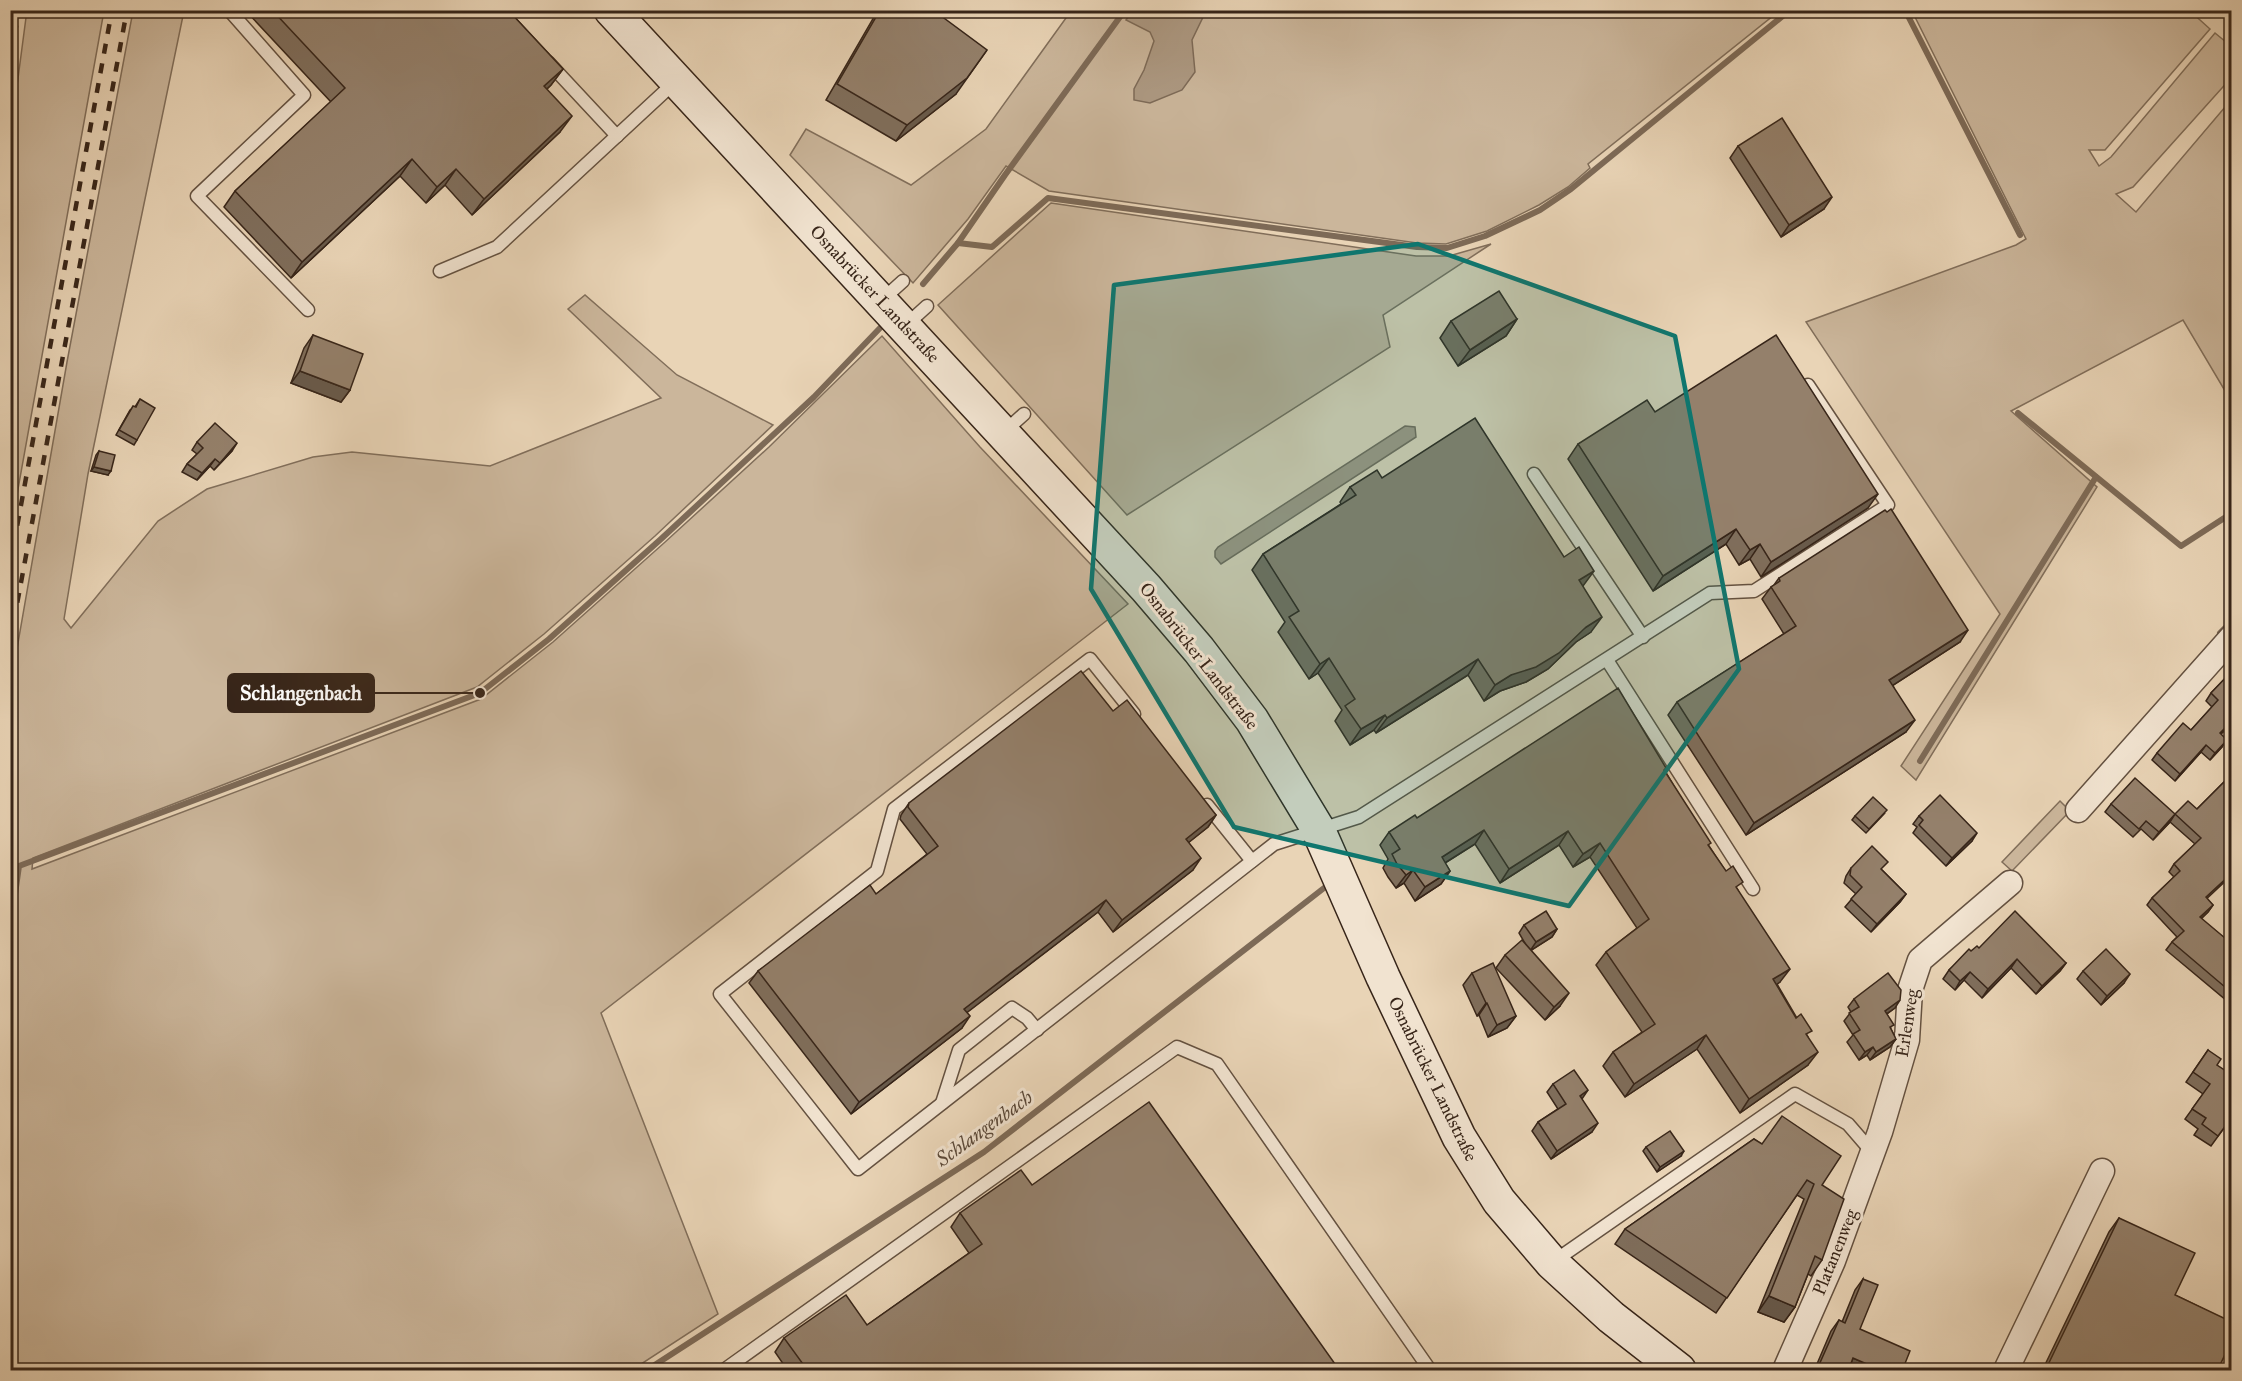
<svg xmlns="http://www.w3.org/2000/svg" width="2242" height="1381" font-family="'IM FELL Great Primer',serif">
	<rect width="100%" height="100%" fill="#e9d4b6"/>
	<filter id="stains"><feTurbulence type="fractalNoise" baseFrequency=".00333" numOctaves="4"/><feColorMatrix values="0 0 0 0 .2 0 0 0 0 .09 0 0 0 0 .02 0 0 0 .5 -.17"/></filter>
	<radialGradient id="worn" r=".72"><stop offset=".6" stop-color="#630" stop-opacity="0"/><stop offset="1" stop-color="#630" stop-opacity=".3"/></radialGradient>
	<g fill="#cbb69b" stroke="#816e5a" stroke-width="1.5">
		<polygon points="27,10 104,11 11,528 10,139"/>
		<polygon points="133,11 184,11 88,474 64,619 71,628 158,521 207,489 313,457 352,452 490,466 661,398 568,309 585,295 677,375 773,425 655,536 544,634 477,687 33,858 32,869 481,699 553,642 664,543 769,447 882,336 980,447 1128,604 601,1013 718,1314 632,1370 11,1370 11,683 67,362"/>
		<polygon points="1071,11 1779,11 1588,164 1590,168 1568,187 1539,205 1487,231 1446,244 1417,243 1049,191 1006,166 968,219 913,283 790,155 806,129 911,185 986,129"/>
		<polygon points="1912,11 2190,11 2210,29 2105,150 2089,150 2099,166 2111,157 2215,33 2232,47 2231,78 2133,187 2116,194 2136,212 2231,100 2231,401 2183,320 2011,411 2097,487 1916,780 1901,766 2000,614 1806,322 2016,245 2026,239"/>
		<polygon points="1051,203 1416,256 1449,256 1491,244 1383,315 1390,347 1127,515 938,305"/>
		<polygon points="2060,801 2070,811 2012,871 2002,862"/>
	</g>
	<g fill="#ac9881" stroke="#7d6a57" stroke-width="1.5">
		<polygon points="1132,11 1206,11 1192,40 1195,72 1182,90 1150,103 1134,100 1134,89 1144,70 1154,41 1150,32 1126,20"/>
		<polygon points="1405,426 1415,427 1416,437 1221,564 1215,557 1215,551 1218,547"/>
	</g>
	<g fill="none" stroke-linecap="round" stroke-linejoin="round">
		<g stroke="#7d6a57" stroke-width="6">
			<polyline points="1905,10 2020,235"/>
			<polyline points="958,243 992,247 1048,198 1417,247 1447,248 1485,236 1540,210 1571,189 1790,10"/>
			<polyline points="923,284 958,243 1005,175 1125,10"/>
			<polyline points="2018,413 2181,546 2232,513"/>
			<polyline points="2220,633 2232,621"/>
			<polyline points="1920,761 2096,477"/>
			<polyline points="10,929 19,866 480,693 549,639 661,539 814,397 880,328"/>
			<polyline points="647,1370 984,1152 1324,888"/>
		</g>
		<defs>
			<g id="lane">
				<polyline points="229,10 304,95 197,196 308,310"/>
				<polyline points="548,62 617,136"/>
				<polyline points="440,271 497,247 675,82"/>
				<polyline points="882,300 903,281"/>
				<polyline points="905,326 927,306"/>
				<polyline points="1003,433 1024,414"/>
				<polyline points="1534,474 1643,637"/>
				<polyline points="1607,660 1753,889"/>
				<polyline points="1134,714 1090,659 894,809 877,871 720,994 858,1169 1274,844 1359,817 1710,593 1754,591 1888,505 1808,385"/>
				<polyline points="1207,805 1252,861"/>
				<polyline points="942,1103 959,1050 1012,1008 1027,1018 1037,1030"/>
				<polyline points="1553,1262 1795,1094 1848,1124 1873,1153"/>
				<polyline points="724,1370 1177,1047 1217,1064 1430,1370"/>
			</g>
			<g id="street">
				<polyline points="2078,810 2232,637"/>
				<polyline points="1785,1370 1833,1261 1880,1132 1907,1040 1910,990 1920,960 2010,883"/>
				<polyline points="2006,1370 2102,1171"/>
			</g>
			<polyline id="secondary" points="611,10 1146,588 1199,650 1252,720 1318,829 1383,977 1459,1137 1499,1201 1552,1263 1611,1317 1679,1370"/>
		</defs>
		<use href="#lane" stroke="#645140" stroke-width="15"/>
		<use href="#street" stroke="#645140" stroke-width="27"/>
		<use href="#secondary" stroke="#372519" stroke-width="36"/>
		<use href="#lane" stroke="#f1e3d0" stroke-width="12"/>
		<use href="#street" stroke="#f1e3d0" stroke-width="24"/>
		<use href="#secondary" stroke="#f1e3d0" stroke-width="33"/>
		<g stroke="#372519" stroke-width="4.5" stroke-dasharray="10 10" stroke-linecap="butt">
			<polyline points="10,75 18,10"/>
			<polyline points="10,565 112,10"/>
			<polyline points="10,642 127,10"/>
		</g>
	</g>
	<g fill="#7f6e5c" stroke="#372519" stroke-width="1.5">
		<polygon points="245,10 508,10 563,69 551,85 547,89 560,132 472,215 445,185 426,203 400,176 291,278 224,207 235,191 331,102"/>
		<polygon points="878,10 933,10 956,94 896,141 826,100"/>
		<polygon points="1738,146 1824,209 1781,237 1730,158"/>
		<polygon points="1517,319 1506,336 1458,366 1440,338 1451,321"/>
		<polygon points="313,335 350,390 341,402 291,383 304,348"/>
		<polygon points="140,399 137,440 134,445 116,435 130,410 135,407"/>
		<polygon points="1655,412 1868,508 1761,577 1750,559 1739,565 1726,544 1653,591 1568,459 1578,444"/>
		<polygon points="197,442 232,451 214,470 210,466 197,480 182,472 187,464 197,454 192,450"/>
		<polygon points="99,451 108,475 91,471 96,455"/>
		<polygon points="1382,478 1583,587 1591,632 1576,642 1548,669 1526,682 1500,691 1484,701 1468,675 1376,733 1374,730 1350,745 1335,721 1342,710 1318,673 1309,679 1278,632 1285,622 1252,570 1263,554 1341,504 1340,502 1350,487"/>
		<polygon points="1779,578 1960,642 1893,685 1906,732 1746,835 1668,715 1677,702 1784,634 1762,599 1771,587 1774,585"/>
		<polygon points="2232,671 2232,723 2221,734 2222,747 2210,760 2201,752 2175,781 2152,760 2157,753 2191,730 2212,707 2206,701 2211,693"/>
		<polygon points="1113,711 1216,815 1208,827 1189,842 1193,870 1113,932 1098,912 967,1012 962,1028 851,1114 749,983 758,971 876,894 927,854 900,819 901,815 909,803"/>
		<polygon points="1666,768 1665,771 1709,846 1738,890 1780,982 1777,984 1808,1037 1808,1065 1740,1113 1697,1049 1625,1097 1603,1066 1613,1052 1642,1032 1596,965 1606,952 1637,928 1590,857 1573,867 1559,845 1500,883 1475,844 1445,863 1450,871 1441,884 1415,901 1404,883 1396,888 1388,877 1383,868 1388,859 1380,845 1389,832 1417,818"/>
		<polygon points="2224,782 2207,899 2213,905 2208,912 2201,919 2232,944 2232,1003 2226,1000 2166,950 2172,942 2177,937 2147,905 2152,898 2174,877 2169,872 2174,864 2195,844 2170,822 2153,840 2141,829 2133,837 2105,812 2111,804 2175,814 2197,809"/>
		<polygon points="1884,814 1866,833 1852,820 1855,816"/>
		<polygon points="1919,816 1972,841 1946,866 1913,833 1917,827 1913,824"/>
		<polygon points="1851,868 1882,870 1906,894 1900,902 1871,932 1845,907 1856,894 1844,883 1846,876"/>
		<polygon points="1524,925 1557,929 1552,937 1531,950 1560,1006 1545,1020 1496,968 1505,955 1526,945 1519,933"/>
		<polygon points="1979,948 2066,963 2060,971 2036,994 2011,968 1982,998 1964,980 1955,990 1943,979 1949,970 1971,951"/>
		<polygon points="2083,971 2124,983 2101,1005 2077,979"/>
		<polygon points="1472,973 1516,1016 1507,1028 1488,1037 1479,1015 1477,1016 1463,985"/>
		<polygon points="1854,999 1895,1008 1887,1014 1891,1029 1896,1039 1890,1047 1870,1060 1867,1055 1859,1060 1847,1042 1853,1035 1844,1021 1851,1012 1848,1007"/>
		<polygon points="2208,1050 2217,1065 2232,1117 2211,1146 2194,1135 2198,1129 2185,1119 2203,1094 2186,1082"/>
		<polygon points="1553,1084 1582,1099 1592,1132 1551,1159 1532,1131 1538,1122 1558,1109 1547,1092"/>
		<polygon points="1754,1139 1822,1185 1822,1260 1811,1276 1808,1274 1795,1307 1784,1322 1758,1312 1804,1199 1797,1195 1716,1313 1615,1244 1625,1229"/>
		<polygon points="1646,1147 1681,1156 1657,1172 1643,1151"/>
		<polygon points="1032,1185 1340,1371 788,1371 775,1352 784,1338 867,1325 969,1253 951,1227 960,1213"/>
		<polygon points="2119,1218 2175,1295 2228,1321 2232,1317 2232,1346 2230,1344 2217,1371 2042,1371 2109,1232"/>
		<polygon points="1863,1279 1860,1329 1902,1371 1814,1371 1831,1331 1839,1320 1842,1322 1855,1290"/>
	</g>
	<g fill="#685a4b" stroke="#372519" stroke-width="1.5">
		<polygon points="987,50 956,94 896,141 907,125"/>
		<polygon points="563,69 551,85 532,103 544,86"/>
		<polygon points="572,116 560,132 472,215 484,199"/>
		<polygon points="412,159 400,176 291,278 302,262"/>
		<polygon points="456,169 445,185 426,203 437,187"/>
		<polygon points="1832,197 1824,209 1781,237 1789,225"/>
		<polygon points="1517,319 1506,336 1458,366 1470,350"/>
		<polygon points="300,371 350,390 341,402 291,383"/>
		<polygon points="237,443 232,451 214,470 220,463"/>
		<polygon points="215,459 210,466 197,480 202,473"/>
		<polygon points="94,467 111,471 108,475 91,471"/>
		<polygon points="1878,494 1868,508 1761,577 1771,562"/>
		<polygon points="1736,529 1726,544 1653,591 1663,576"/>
		<polygon points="1760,544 1750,559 1739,565 1750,550"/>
		<polygon points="1594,571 1583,586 1568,596 1579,580"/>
		<polygon points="1602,617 1591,632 1576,642 1548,669 1526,682 1500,691 1484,701 1495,685"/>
		<polygon points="1968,630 1960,642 1881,693 1889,680"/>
		<polygon points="1329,658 1318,673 1309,679 1320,664"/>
		<polygon points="1478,659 1468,675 1376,733 1387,718"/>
		<polygon points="1385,715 1374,730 1350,745 1361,729"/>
		<polygon points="1915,720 1906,732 1746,835 1754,823"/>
		<polygon points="2232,721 2232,723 2215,740 2220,733"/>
		<polygon points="2227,740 2222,747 2210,760 2215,753"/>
		<polygon points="2206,745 2201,752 2175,781 2180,774"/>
		<polygon points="2175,814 2170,822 2153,840 2159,832"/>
		<polygon points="1216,815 1208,827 1178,851 1186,839"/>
		<polygon points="1484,830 1475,844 1432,871 1442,857"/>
		<polygon points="1568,831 1559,845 1500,883 1509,869"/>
		<polygon points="1977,833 1972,841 1946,866 1952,858"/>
		<polygon points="1600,843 1590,857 1573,867 1583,854"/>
		<polygon points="1201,858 1193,870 1113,932 1122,920"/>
		<polygon points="1413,870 1404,883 1396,888 1406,875"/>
		<polygon points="1450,871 1441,884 1415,901 1425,887"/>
		<polygon points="2232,873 2232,875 2200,905 2206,897"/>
		<polygon points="1906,894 1900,902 1871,932 1877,924"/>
		<polygon points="1106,900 1098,912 956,1021 964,1009"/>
		<polygon points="2213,905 2208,912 2194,925 2200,917"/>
		<polygon points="1557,929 1552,937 1530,951 1536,942"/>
		<polygon points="2017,959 2011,968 1982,998 1988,989"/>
		<polygon points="2066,963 2060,971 2036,994 2042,986"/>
		<polygon points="1790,969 1780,982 1764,993 1773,979"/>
		<polygon points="1970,972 1964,980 1955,990 1960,981"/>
		<polygon points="2130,974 2124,983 2101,1005 2107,996"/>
		<polygon points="1569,993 1560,1006 1545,1020 1554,1007"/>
		<polygon points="1900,1000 1895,1008 1879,1019 1885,1011"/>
		<polygon points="1486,1003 1487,1003 1479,1015 1477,1016"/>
		<polygon points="970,1016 962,1028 851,1114 859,1102"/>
		<polygon points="1516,1016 1507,1028 1488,1037 1497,1025"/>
		<polygon points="1706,1035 1697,1049 1625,1097 1634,1084"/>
		<polygon points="1896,1039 1890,1047 1870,1060 1876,1052"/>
		<polygon points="1873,1047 1867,1055 1859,1060 1865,1052"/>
		<polygon points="1818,1052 1808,1065 1740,1113 1749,1099"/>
		<polygon points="1588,1090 1582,1099 1580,1096"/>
		<polygon points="1598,1123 1592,1132 1551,1159 1557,1151"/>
		<polygon points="1684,1151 1681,1156 1657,1172 1660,1167"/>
		<polygon points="1769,1296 1795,1307 1784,1322 1758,1312"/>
		<polygon points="1853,1358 1883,1371 1848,1371"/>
		<polygon points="1819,1365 1832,1371 1816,1371"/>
	</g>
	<g fill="#94806b" stroke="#372519" stroke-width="1.5">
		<polygon points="272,10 508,10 563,69 544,86 572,116 484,199 456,169 437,187 412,159 302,262 235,191 345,88"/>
		<polygon points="880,10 933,10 987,50 967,78 907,125 837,84"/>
		<polygon points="1782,118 1832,197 1789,225 1738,146"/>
		<polygon points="1499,291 1517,319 1470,350 1451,321"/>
		<polygon points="313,335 363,354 350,390 300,371"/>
		<polygon points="1776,335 1878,494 1771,562 1760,544 1750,550 1736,529 1663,576 1578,444 1647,400 1655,412"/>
		<polygon points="140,399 155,408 137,440 119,430 133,406 136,407"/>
		<polygon points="1475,418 1564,557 1579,547 1594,571 1579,580 1602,617 1586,627 1559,653 1536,667 1511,675 1495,685 1478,659 1387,718 1385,715 1361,729 1345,706 1355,699 1329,658 1320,664 1289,617 1299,611 1263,554 1356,495 1350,487 1377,470 1382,478"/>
		<polygon points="215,423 237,443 220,463 215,459 202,473 187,464 203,448 197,442"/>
		<polygon points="99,451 115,455 111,471 94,467"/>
		<polygon points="1891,509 1968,630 1889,680 1915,720 1754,823 1677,702 1796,626 1771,587 1780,581 1779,578 1885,510 1887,512"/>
		<polygon points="1081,671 1113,711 1127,700 1216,815 1186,839 1201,858 1122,920 1106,900 964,1009 970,1016 859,1102 758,971 870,885 876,894 938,846 908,807 909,803"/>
		<polygon points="2232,671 2232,721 2220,733 2227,740 2215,753 2206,745 2180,774 2157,753 2183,723 2191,730 2218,700 2211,693"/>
		<polygon points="1618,688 1666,768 1664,770 1711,843 1708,845 1726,871 1733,866 1743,882 1736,887 1790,969 1773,979 1796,1018 1801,1014 1812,1031 1806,1034 1818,1052 1749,1099 1706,1035 1634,1084 1613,1052 1655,1024 1606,952 1649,919 1600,843 1583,854 1568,831 1509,869 1484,830 1442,857 1450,871 1425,887 1413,870 1406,875 1397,864 1392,854 1400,849 1389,832 1415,815 1417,818"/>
		<polygon points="2135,778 2175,814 2188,801 2197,809 2224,782 2228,787 2232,784 2232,873 2206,897 2213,905 2200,917 2232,944 2232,993 2172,942 2184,931 2152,898 2180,871 2174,864 2201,838 2175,814 2159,832 2146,821 2139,829 2111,804"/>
		<polygon points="1940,795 1977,833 1952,858 1919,825 1923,820 1919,816"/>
		<polygon points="1873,797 1887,810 1869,829 1855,816"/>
		<polygon points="1872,846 1888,862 1881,869 1906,894 1877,924 1851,899 1862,887 1850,875 1851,868"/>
		<polygon points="1546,911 1557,929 1536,942 1524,925"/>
		<polygon points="2015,911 2066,963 2042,986 2017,959 1988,989 1970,972 1960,981 1949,970 1969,949 1971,951 1977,946 1979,948"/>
		<polygon points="1522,940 1569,993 1554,1007 1505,955"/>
		<polygon points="2106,949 2130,974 2107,996 2083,971"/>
		<polygon points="1493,963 1516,1016 1497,1025 1487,1003 1486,1003 1472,973"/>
		<polygon points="1888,973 1901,990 1900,1000 1885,1011 1894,1025 1890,1027 1896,1039 1876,1052 1873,1047 1865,1052 1853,1034 1860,1030 1849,1013 1859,1007 1854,999"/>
		<polygon points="2208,1050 2221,1059 2217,1065 2232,1075 2232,1117 2218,1136 2202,1124 2206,1118 2192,1109 2210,1084 2193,1072"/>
		<polygon points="1574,1070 1588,1090 1580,1096 1598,1123 1557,1151 1538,1122 1566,1104 1553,1084"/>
		<polygon points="1149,1102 1340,1371 808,1371 784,1338 846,1295 867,1325 982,1244 960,1213 1021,1170 1032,1185"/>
		<polygon points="1782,1116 1841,1156 1822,1185 1844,1199 1822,1260 1815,1256 1795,1307 1769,1296 1814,1184 1807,1180 1727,1298 1625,1229 1754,1139 1762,1144"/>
		<polygon points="1670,1131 1684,1151 1660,1167 1646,1147"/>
		<polygon points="2119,1218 2195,1253 2175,1295 2232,1322 2232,1340 2217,1371 2045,1371"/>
		<polygon points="1863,1279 1878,1285 1860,1329 1910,1351 1902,1371 1883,1371 1853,1358 1848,1371 1832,1371 1819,1365 1839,1320 1845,1323"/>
	</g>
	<path fill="#0f766e" fill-opacity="0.2" stroke="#0f766e" stroke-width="4.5" stroke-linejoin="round" d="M1418,244L1675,336L1739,669L1569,906L1234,827L1091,589L1114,285Z"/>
	<g text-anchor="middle" stroke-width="6" stroke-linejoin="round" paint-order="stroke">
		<g font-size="18" fill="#372519" stroke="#f1e3d0">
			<text transform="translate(875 294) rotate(47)" y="6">Osnabrücker Landstraße</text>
			<text transform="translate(1199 656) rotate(52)" y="6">Osnabrücker Landstraße</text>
			<text transform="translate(1907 1023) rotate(-81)" y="6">Erlenweg</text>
			<text transform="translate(1433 1079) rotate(64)" y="6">Osnabrücker Landstraße</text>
			<text transform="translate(1835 1252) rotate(-68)" y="6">Platanenweg</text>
		</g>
		<g font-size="20" font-style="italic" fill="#5a4838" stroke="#f1e3d0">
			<text transform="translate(984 1128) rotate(-36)" y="7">Schlangenbach</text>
		</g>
	</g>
	<path fill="none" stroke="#372519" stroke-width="2" d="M480 693L374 693"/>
	<circle fill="#372519" stroke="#f1e3d0" stroke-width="2" cx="480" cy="693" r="6"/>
	<rect fill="#372519" stroke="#372519" stroke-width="2" x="228" y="674" width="146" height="38" rx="6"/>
	<g font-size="20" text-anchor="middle" font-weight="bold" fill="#fff">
		<text x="301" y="700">Schlangenbach</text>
	</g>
	<rect width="2242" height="1381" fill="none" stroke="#e9d4b6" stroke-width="36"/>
	<rect x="12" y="12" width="2218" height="1357" fill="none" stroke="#372519" stroke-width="3"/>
	<rect x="18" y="18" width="2206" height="1345" fill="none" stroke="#372519" stroke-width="1.5"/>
	<rect width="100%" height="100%" filter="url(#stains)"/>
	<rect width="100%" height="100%" fill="url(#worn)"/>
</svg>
